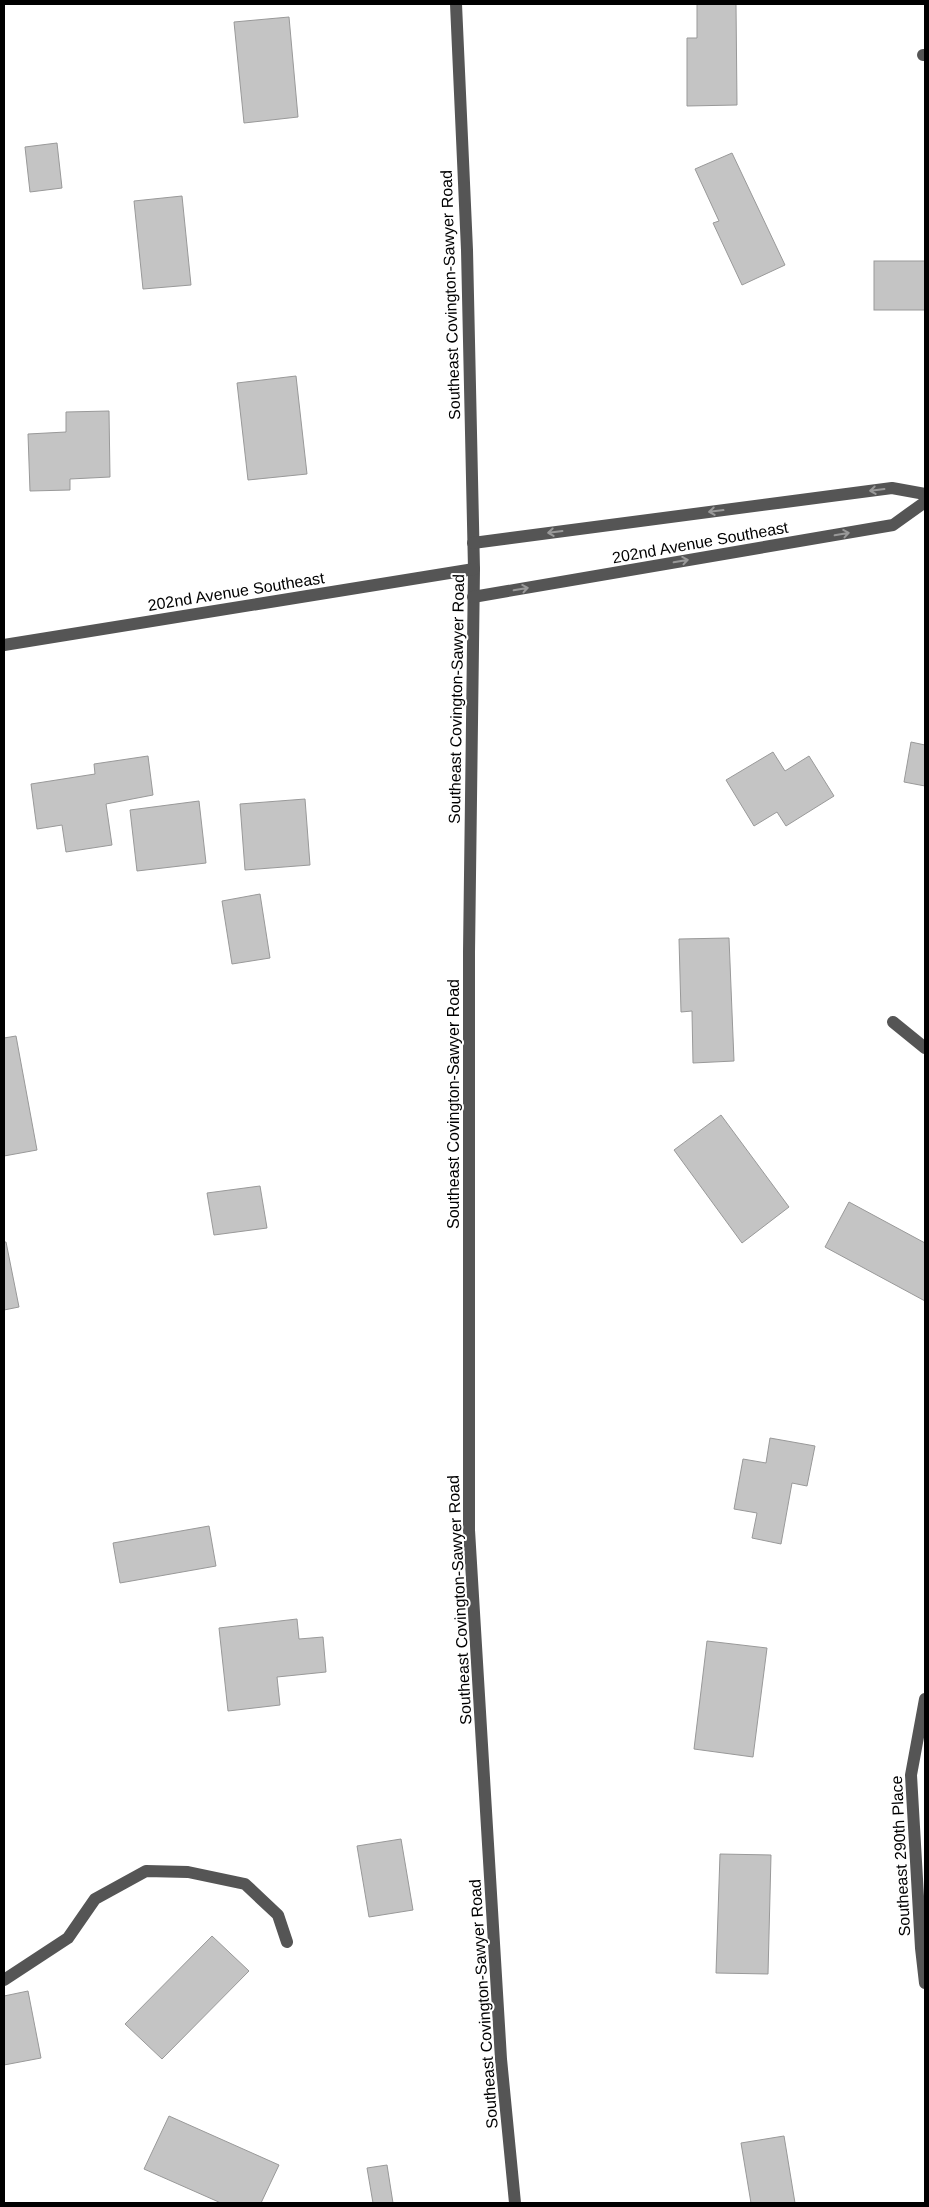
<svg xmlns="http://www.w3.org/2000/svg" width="929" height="2207" font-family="Arial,sans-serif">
	<rect width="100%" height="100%" fill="#fff"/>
	<g fill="#c4c4c4" stroke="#999">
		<polygon points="697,4 736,4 737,105 687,106 687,38 697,38"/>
		<polygon points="289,17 298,117 244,123 234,22"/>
		<polygon points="57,143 62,188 30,192 25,147"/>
		<polygon points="732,153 785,265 742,285 713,223 719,221 695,169"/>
		<polygon points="182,196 191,285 143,289 134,201"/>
		<rect x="874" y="261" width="51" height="49"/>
		<polygon points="296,376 307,474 248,480 237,383"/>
		<polygon points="109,411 110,477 70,479 70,490 30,491 28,434 66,432 66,412"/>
		<polygon points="911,742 925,745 925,786 904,782"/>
		<polygon points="773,752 785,771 809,756 834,796 786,826 777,812 754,826 726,780"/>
		<polygon points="148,756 153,795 106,804 112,845 66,852 62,825 37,829 31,784 95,774 94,764"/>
		<polygon points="305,799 310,865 245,870 240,804"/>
		<polygon points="199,801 206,863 137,871 130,810"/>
		<polygon points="260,894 270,958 232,964 222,901"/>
		<polygon points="729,938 734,1061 693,1063 692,1011 681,1012 679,939"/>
		<polygon points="16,1036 37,1150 4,1156 4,1038"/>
		<polygon points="721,1115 789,1207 742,1243 674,1150"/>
		<polygon points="260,1186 267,1228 214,1235 207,1193"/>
		<polygon points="849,1202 925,1243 925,1301 825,1247"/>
		<polygon points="4,1242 6,1242 19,1307 4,1310"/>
		<polygon points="770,1438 815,1446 807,1486 792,1483 781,1544 752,1538 757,1513 734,1509 743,1459 766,1463"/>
		<polygon points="209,1526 216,1566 120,1583 113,1543"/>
		<polygon points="297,1619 299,1639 323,1637 326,1672 277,1677 280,1705 228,1711 219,1628"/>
		<polygon points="707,1641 767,1648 753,1757 694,1749"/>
		<polygon points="401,1839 413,1910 369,1917 357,1846"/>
		<polygon points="720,1854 771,1855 768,1974 716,1973"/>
		<polygon points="212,1936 249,1971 162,2059 125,2024"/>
		<polygon points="28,1991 41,2058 4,2065 4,1996"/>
		<polygon points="169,2116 279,2165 261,2203 221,2203 144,2169"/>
		<polygon points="784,2136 795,2203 751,2203 741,2143"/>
		<polygon points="387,2165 393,2203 373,2203 367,2168"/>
	</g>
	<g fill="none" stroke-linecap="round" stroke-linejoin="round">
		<g stroke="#555" stroke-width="12">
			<polyline points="456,4 467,250 474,569 469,952 469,1530 501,2059 515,2203"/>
			<polyline points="923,55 925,55"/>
			<polyline points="473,543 892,488 925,494"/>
			<polyline points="473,597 893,525 925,502"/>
			<polyline points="4,645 474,569"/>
			<polyline points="893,1022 925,1048"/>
			<polyline points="925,1699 911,1775 921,1948 925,1983"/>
			<polyline points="4,1980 68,1938 95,1899 146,1871 188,1872 245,1884 278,1915 287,1942"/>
		</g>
	</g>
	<defs><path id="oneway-shaft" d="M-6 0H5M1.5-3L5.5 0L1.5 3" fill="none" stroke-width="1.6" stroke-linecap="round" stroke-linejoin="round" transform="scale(1.25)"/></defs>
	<g stroke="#999">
		<use href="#oneway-shaft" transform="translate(877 490) rotate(173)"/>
		<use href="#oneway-shaft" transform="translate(716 511) rotate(173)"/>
		<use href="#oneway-shaft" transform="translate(555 532) rotate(173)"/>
		<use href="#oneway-shaft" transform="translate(842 534) rotate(-10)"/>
		<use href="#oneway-shaft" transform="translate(681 561) rotate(-10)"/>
		<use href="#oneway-shaft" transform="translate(521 589) rotate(-10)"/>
	</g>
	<g text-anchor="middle" stroke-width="4" stroke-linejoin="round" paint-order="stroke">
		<g font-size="16" fill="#000" stroke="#fff">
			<text transform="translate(450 295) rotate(-92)" y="6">Southeast Covington-Sawyer Road</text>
			<text transform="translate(700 542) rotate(-10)" y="6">202nd Avenue Southeast</text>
			<text transform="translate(236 591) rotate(-9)" y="6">202nd Avenue Southeast</text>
			<text transform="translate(456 699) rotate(-89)" y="6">Southeast Covington-Sawyer Road</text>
			<text transform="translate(453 1104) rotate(-90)" y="6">Southeast Covington-Sawyer Road</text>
			<text transform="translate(459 1600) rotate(-93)" y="6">Southeast Covington-Sawyer Road</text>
			<text transform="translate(900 1856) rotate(-93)" y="6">Southeast 290th Place</text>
			<text transform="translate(483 2004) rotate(-94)" y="6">Southeast Covington-Sawyer Road</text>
		</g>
	</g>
	<rect width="929" height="2207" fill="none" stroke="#000000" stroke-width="10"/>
</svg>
